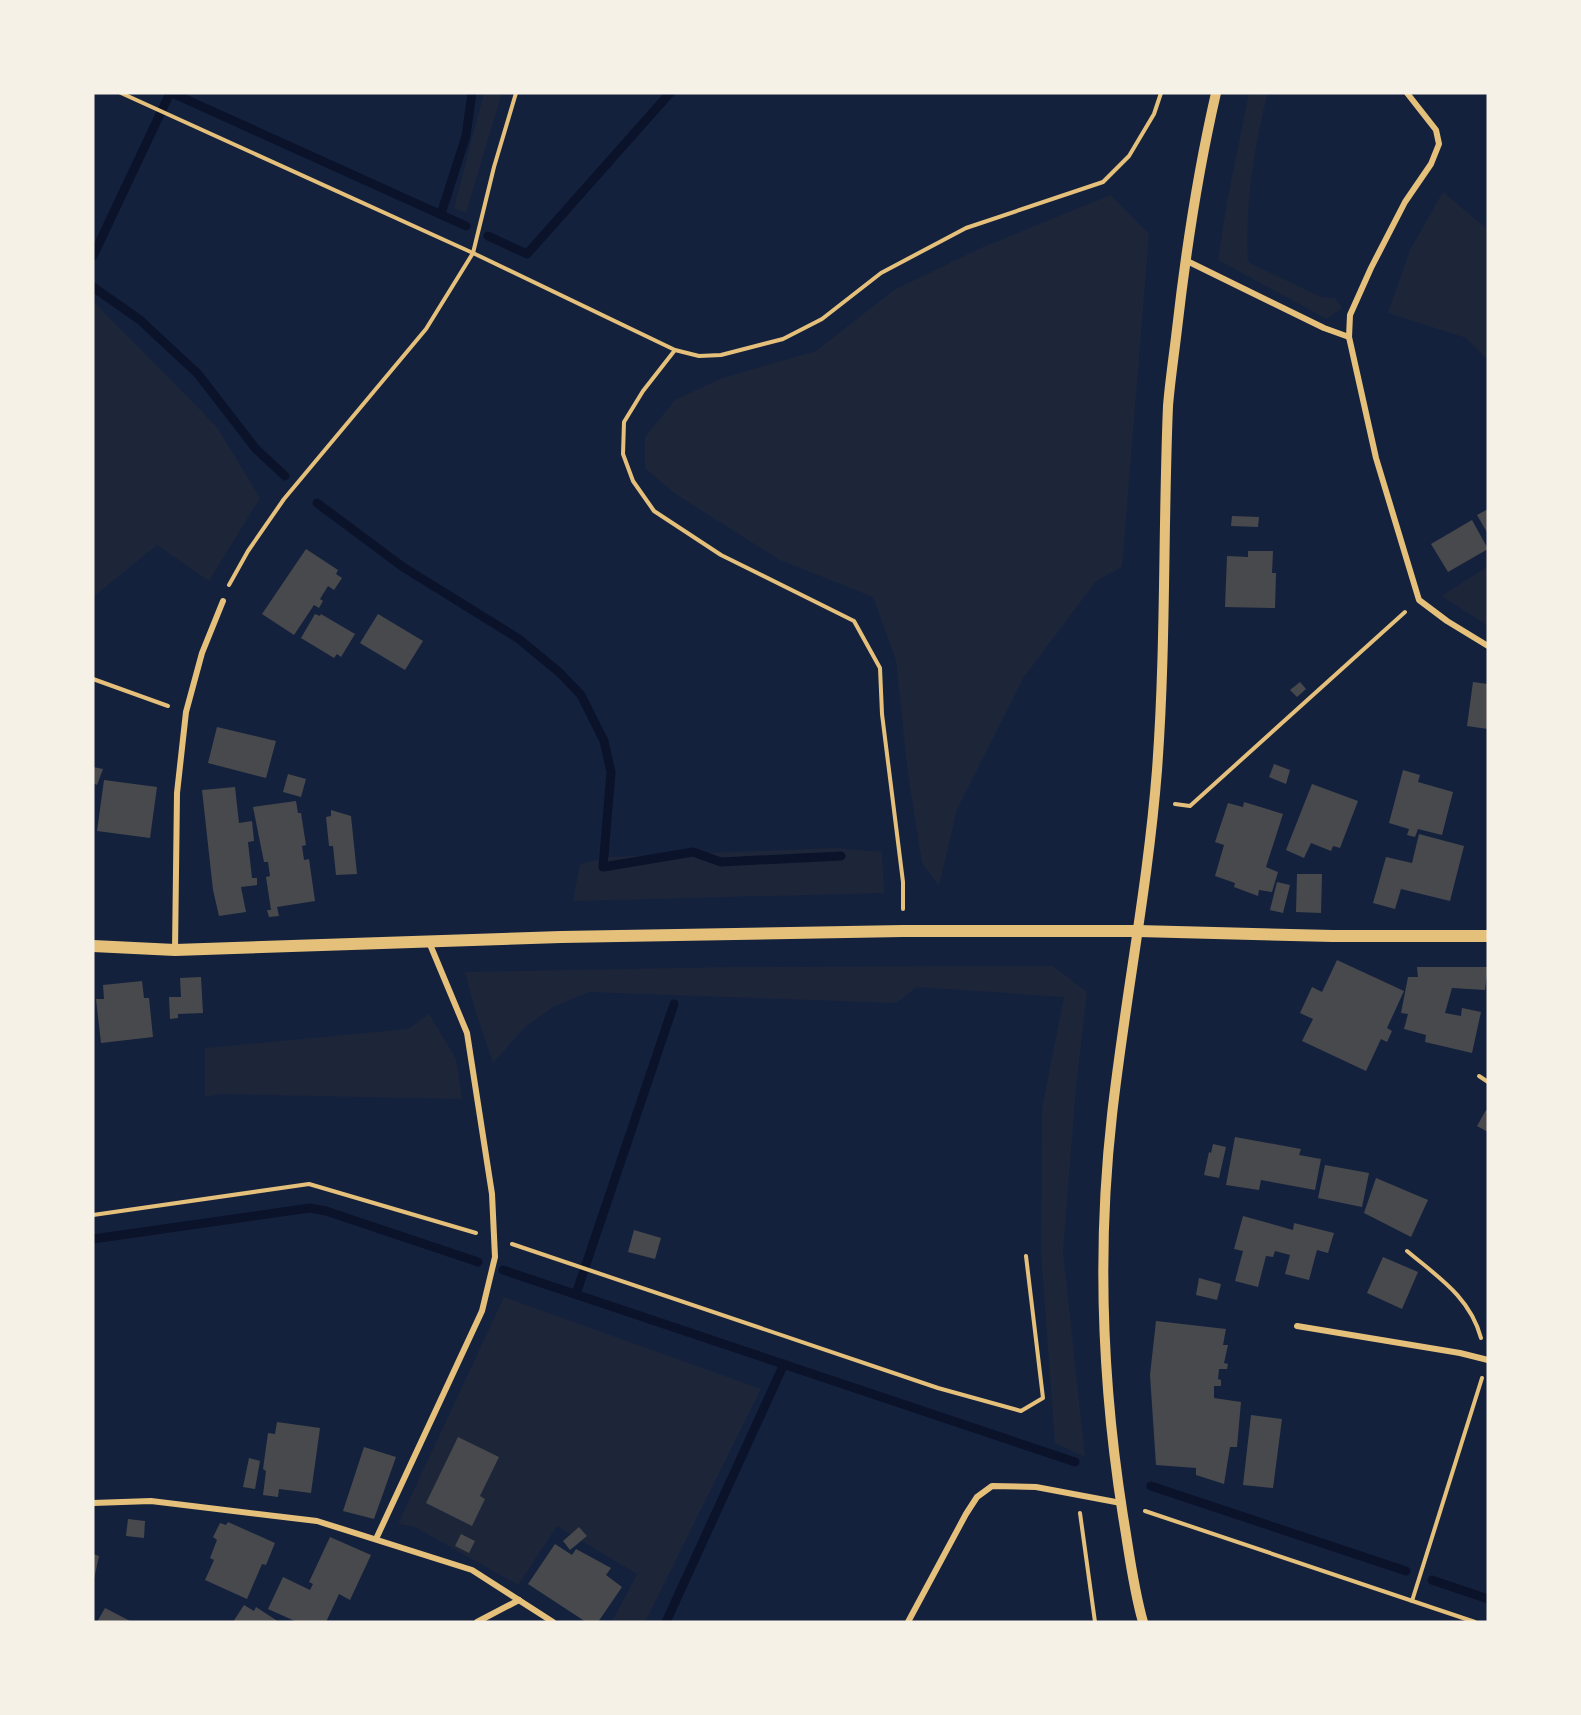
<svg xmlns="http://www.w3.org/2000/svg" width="1581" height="1715" font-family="'Alegreya Sans',sans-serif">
	<rect width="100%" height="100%" fill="#14213d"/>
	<g fill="#1d2539">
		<polygon points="484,93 502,93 466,213 454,208"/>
		<path d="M1249,93H1268C1254,143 1245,210 1248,262L1321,297L1335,298L1342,308L1327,319L1218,260L1227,202Z"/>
		<polygon points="1443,192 1488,230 1488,360 1466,338 1388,313 1410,250"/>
		<polygon points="1111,195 1149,234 1122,567 1096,581 1024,677 957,809 939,886 922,863 908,774 896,660 873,597 780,560 674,493 645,468 645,437 675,400 722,378 816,351 894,290 983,247"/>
		<polygon points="93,301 217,427 260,498 209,581 157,545 93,597"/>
		<polygon points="1488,566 1488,626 1442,596"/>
		<polygon points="835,848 882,852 884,893 573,901 580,864 610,857"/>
		<polygon points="1053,966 1087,992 1076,1087 1063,1252 1085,1457 1055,1443 1041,1253 1042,1109 1064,997 917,987 896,1003 589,992 553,1007 525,1027 493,1063 475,1009 465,972 730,967"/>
		<polygon points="429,1014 456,1059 462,1099 221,1094 205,1097 205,1048 408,1029"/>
		<polygon points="504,1297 761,1389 645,1622 612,1622 637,1574 557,1526 518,1585 415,1527 398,1524"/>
	</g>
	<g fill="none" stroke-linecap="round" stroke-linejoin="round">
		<g stroke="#0b132b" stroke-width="9">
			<polyline points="172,93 466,226"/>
			<polyline points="441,214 466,136 472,93"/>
			<polyline points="488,236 527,254 670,93"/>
			<polyline points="93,256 170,93"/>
			<polyline points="93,287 140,320 198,374 256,449 285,476"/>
			<polyline points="317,503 403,567 519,639 560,673 581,695 604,741 611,772 603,867 693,852 721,862 841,856"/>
			<polyline points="93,1239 310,1208 326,1211 478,1262"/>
			<polyline points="503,1270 1075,1462"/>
			<polyline points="576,1294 674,1004"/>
			<polyline points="1151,1486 1406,1571"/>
			<polyline points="1432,1580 1488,1599"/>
			<polyline points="666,1622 784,1364"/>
		</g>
	</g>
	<g fill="#48494c">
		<polygon points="1488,509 1488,534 1477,515"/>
		<polygon points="1232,516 1259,517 1258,527 1231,526"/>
		<polygon points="1472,520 1488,549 1448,572 1431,544"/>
		<polygon points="306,549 338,570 336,574 342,578 334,590 328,586 320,599 323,601 319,608 314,605 294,635 262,614"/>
		<polygon points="1248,551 1273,551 1272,573 1276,573 1275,608 1225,607 1227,556 1248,557"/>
		<polygon points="315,614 320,616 321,614 355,634 341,657 337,654 334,658 301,638"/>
		<polygon points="378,614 423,641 405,670 360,643"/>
		<polygon points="1300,682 1306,689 1297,697 1290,690"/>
		<polygon points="1473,682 1488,684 1488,729 1467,726"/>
		<polygon points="217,727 276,741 266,778 208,763"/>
		<polygon points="1274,764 1290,770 1286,784 1269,777"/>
		<polygon points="93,767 103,769 97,785 93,783"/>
		<polygon points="1403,770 1420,775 1418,782 1453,792 1442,835 1418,829 1415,837 1407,835 1409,829 1389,823"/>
		<polygon points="288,774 306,779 301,797 283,792"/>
		<polygon points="104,780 157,787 150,838 97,831"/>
		<polygon points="1312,784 1358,801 1340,848 1333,846 1331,851 1311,843 1304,858 1286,850"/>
		<polygon points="235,787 239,823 252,821 254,841 248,842 252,878 257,878 257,885 241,887 246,912 219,916 213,890 202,790"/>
		<polygon points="296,801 298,813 301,813 306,845 302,846 304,860 309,859 315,901 277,907 279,916 269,917 267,910 271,910 266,877 270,876 268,862 264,862 253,807"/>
		<polygon points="1244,802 1283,814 1266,867 1278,872 1272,892 1259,890 1258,896 1234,887 1235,883 1215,876 1224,845 1215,842 1228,803 1243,807"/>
		<polygon points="331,810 351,816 357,874 336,875 333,846 329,846 326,817 331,816"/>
		<polygon points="1419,834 1464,846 1450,901 1401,889 1395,909 1373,903 1386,857 1412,863"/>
		<polygon points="1297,874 1322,874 1321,913 1296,912"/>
		<polygon points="1277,882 1290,885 1283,913 1270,910"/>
		<polygon points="1337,960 1404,991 1387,1028 1392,1031 1387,1042 1381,1039 1366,1071 1302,1041 1313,1019 1300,1013 1312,987 1322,992"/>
		<polygon points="1417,967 1488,967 1485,990 1452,988 1445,1013 1461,1016 1462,1008 1481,1012 1472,1053 1425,1042 1426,1035 1404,1029 1408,1014 1401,1013 1408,977 1418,977"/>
		<polygon points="201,977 203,1013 178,1014 178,1018 170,1019 169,997 181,997 180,978"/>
		<polygon points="142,981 144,998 149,998 153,1037 101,1043 96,999 104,999 103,985"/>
		<polygon points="1486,1110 1488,1111 1488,1132 1477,1126"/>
		<polygon points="1235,1137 1301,1149 1299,1155 1321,1159 1315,1190 1261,1180 1259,1190 1226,1185"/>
		<polygon points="1213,1144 1226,1147 1219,1178 1204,1175 1209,1152 1211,1153"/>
		<polygon points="1325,1165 1369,1173 1362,1207 1318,1198"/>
		<polygon points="1376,1178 1428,1200 1411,1237 1364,1213"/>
		<polygon points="1243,1216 1293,1230 1294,1223 1334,1233 1328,1253 1317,1250 1309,1280 1285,1274 1290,1255 1275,1251 1273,1257 1266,1256 1258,1287 1235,1281 1243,1251 1234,1249"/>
		<polygon points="634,1230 661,1238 655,1259 628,1252"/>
		<polygon points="1383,1257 1418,1272 1402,1309 1367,1293"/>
		<polygon points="1199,1278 1221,1284 1217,1300 1196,1295"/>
		<polygon points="1156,1321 1226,1329 1223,1345 1228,1345 1224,1363 1228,1364 1227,1369 1219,1369 1218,1379 1221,1380 1221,1386 1214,1386 1214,1398 1241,1402 1237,1447 1230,1447 1224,1484 1196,1475 1196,1468 1156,1465 1150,1375"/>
		<polygon points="1251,1415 1282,1419 1273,1488 1243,1485"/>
		<polygon points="277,1422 320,1428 311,1493 279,1489 278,1497 263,1495 266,1471 263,1469 268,1433 275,1434"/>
		<polygon points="458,1437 499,1457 480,1496 485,1499 472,1526 426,1503"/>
		<polygon points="364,1447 396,1457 374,1519 343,1511"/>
		<polygon points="249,1458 260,1461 255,1489 243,1487"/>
		<polygon points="128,1519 145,1521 144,1538 126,1536"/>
		<polygon points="228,1522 275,1543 266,1565 262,1564 247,1599 205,1580 214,1560 210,1558 217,1540 213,1537 220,1523 226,1525"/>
		<polygon points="579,1527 587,1536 570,1550 563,1541"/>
		<polygon points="461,1534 475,1541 469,1553 455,1546"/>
		<polygon points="330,1537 371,1555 350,1600 339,1594 326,1622 297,1622 268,1609 283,1577 310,1590 313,1584 309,1582"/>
		<polygon points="555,1544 572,1555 576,1549 611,1568 606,1575 622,1587 598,1622 586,1622 528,1584"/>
		<polygon points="93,1554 99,1556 94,1579 93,1578"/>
		<polygon points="244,1605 254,1611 256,1607 279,1622 233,1622"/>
		<polygon points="105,1608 132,1622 97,1622"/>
	</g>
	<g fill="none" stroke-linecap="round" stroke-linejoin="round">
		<g stroke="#e5c07b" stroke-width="4">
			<polyline points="121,93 473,253 675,350 699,356 721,355 783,339 822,319 881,273 966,228 1103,182 1129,156 1154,114 1161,93"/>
			<polyline points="675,350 643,391 624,422 623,454 633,481 654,511 721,555 854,621 880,668 882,714 903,882 903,909"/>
			<polyline points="229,585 248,551 284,499 426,329 473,253 494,167 516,93"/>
			<polyline points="93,679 168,706"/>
			<polyline points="1175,804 1190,806 1405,612"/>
			<polyline points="1479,1076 1488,1082"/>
			<polyline points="93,1215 309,1184 476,1233"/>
			<polyline points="512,1244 938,1388 1021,1411 1043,1398 1026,1256"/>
			<path d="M1407,1251C1438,1277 1470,1297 1481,1338"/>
			<polyline points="1145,1511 1475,1622"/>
			<polyline points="1080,1513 1095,1622"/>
			<polyline points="1412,1601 1482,1378"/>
		</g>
		<g stroke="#e5c07b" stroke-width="6">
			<polyline points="1407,93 1436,130 1439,144 1431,164 1405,202 1371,268 1350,315 1349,337 1376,458 1419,600 1447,621 1488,646"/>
			<polyline points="1185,260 1324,328 1349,337"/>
			<polyline points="175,950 177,793 186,712 202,653 223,601"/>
			<polyline points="1297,1326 1460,1353 1488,1360"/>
			<polyline points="93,1503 151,1501 317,1521 472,1570 553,1622"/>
			<polyline points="376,1539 482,1311 495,1257 492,1194 467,1033 429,942"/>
			<polyline points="477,1622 519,1600"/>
			<polyline points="908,1622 966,1514 977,1497 992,1486 1036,1487 1121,1503"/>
		</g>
		<path stroke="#e5c07b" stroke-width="10" d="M1143,1622C1133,1587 1129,1551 1123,1516C1102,1383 1097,1248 1112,1115C1125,999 1148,886 1157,770C1166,649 1163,527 1168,406C1170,381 1174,355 1177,329C1186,250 1198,171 1216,93"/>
		<polyline stroke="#e5c07b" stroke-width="12" points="93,946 175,950 561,937 903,931 1138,931 1333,936 1488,936"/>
	</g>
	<rect width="1581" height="1715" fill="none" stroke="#f6f1e7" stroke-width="189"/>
</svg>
